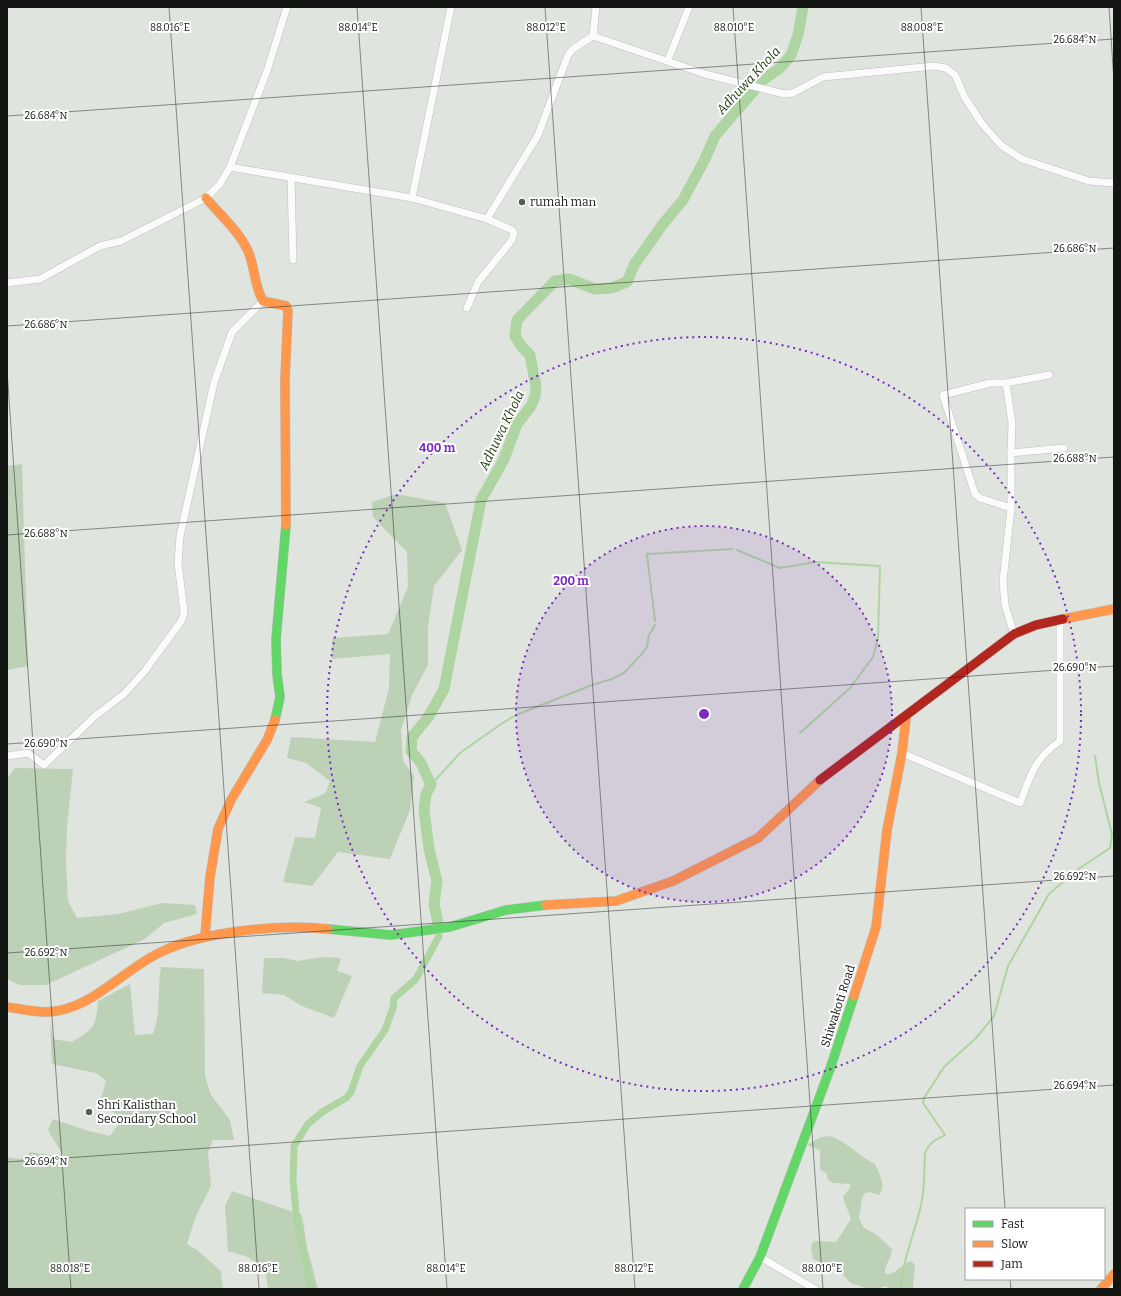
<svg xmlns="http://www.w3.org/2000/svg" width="1121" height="1296" font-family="Bitter,serif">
	<rect width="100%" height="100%" fill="#e0e4df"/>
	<g fill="#bdd1b6">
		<polygon points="22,464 28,666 7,670 7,466"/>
		<polygon points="396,494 445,503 462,550 434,586 428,627 428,665 412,695 401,730 403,761 414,776 410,810 390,859 338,852 312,886 283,882 295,837 315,838 321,808 304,802 326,793 330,781 306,763 287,758 291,737 375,742 389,688 390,654 332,659 332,638 388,634 408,587 407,552 373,517 372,502"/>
		<polygon points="15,768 73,769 67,826 66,864 68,901 77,918 118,914 162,903 195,905 197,914 164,923 145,939 46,985 20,985 7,979 7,779"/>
		<polygon points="322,957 341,958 337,971 352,976 334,1018 302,1006 284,995 262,993 264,958 283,958 298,961"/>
		<path d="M161,967L204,969L205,1076L211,1095L230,1120L234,1140H213L208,1152L211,1186L196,1216L187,1244L197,1250L221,1271L223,1289H7V1157L20,1159L31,1152L64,1157L48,1130L53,1119L85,1130L110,1136L118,1125L114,1112L100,1109V1103L106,1081L96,1073L52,1064L50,1020L53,1039L72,1042C94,1029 96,1027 98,1001L130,984L135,1035L153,1034C161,1013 157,989 161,967Z"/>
		<path d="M831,1136C850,1144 858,1156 875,1164C879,1174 887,1186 879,1195L870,1192L865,1193L862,1198L859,1218L864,1228L877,1235L892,1249C892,1258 884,1265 885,1274C897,1275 900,1264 911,1261L915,1265L913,1289H894L884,1286L878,1289H866C861,1284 856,1286 851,1283C846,1279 842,1273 837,1269C829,1264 821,1264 813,1259L811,1248L812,1243L816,1241L836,1242L851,1219L843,1197L851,1186L849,1184L833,1183L828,1180L826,1173L820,1170V1150L807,1145L821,1137Z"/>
		<polygon points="232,1191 302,1215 307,1247 318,1289 268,1289 265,1270 248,1257 228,1251 225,1206"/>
	</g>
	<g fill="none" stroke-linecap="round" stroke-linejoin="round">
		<g stroke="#aed5a1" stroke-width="2">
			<polyline points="737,550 780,568 815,562 880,566 878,639 873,657 850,688 800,733"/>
			<polyline points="655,621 647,554 732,549"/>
			<polyline points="431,785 460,753 501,724 516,715 592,685 612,679 624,673 640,656 647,647 649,635 655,625"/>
			<path d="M901,1289C902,1260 915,1233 921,1205C925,1188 924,1170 925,1153C929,1142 936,1140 945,1135L923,1103L924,1098L944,1067L976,1038L994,1016L1008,966L1049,894L1077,870L1110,848L1112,834L1099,783L1095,756"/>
		</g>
		<polyline stroke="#aed5a1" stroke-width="7" points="311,1289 297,1221 293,1181 294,1146 308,1124 322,1112 346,1098 351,1092 360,1066 385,1030 393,1008 394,998 416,979 439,936"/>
		<polyline stroke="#aed5a1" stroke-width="11" points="438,923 434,904 437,881 429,849 424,810 426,794 431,785 421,763 411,751 412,737 429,716 444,689 481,500 504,459 517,424 531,406 535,396 536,386 530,355 522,347 515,336 517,320 555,281 569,279 595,289 611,288 627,282 634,265 663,224 683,200 705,159 715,136 763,80 780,68 791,55 798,35 803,7"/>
		<defs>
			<g id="street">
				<polyline points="287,7 267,71 230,167 412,198 487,219 512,230 514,233 512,240 478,282 467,308"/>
				<polyline points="593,36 705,74 784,94 793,93 823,77 934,66 946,68 955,75 965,98 983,125 1002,146 1022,159 1089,181 1114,183"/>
				<polyline points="668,60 689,7"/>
				<polyline points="291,178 293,260"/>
				<polyline points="412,198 451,7"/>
				<polyline points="487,219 538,135 568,55 573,49 593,36 596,7"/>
				<polyline points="7,283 40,279 100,246 121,241 206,198 220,184 230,167"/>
				<polyline points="1006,383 990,383 943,395 975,494 980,498 1011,508"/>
				<polyline points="1011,453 1012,423 1006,383 1049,375"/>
				<polyline points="1014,634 1005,605 1003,581 1011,508 1011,453 1064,448"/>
				<path d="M902,753L1020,803C1031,775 1033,760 1060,741V620"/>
				<polyline points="7,756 28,753 44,765 94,717 124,694 144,672 182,620 184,612 178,563 180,536 214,383 232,332 263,301"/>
				<polyline points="760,1257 815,1289"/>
			</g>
			<g id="fast">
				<polyline points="275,720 280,697 277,674 276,639 286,525"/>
				<polyline points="328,929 391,935 450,927 506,910 546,905"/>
				<polyline points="743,1289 760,1257 830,1069 854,996"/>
			</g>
			<g id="slow">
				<path d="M206,198C220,215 239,231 248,251C255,267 254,285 263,301L286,306L288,311L285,379L286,525"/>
				<polyline points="1063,619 1114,609"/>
				<polyline points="546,905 616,901 673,881 758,838 820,780"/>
				<polyline points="205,936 210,877 218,829 231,800 267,740 275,720"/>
				<polyline points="854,996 876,927 887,830 902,753 906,718"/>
				<path d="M7,1007C20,1009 34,1012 46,1012C91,1011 122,970 161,952C204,931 280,924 328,929"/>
				<polyline points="1101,1289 1114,1274"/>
			</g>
			<polyline id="jam" points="820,780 1014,634 1036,625 1063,619"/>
		</defs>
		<use href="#street" stroke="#bdc0bc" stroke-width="8"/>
		<use href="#fast" stroke="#bdc0bc" stroke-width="10"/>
		<use href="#slow" stroke="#bdc0bc" stroke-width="10"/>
		<use href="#jam" stroke="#bdc0bc" stroke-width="10"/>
		<use href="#street" stroke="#fafbfa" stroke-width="7"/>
		<use href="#fast" stroke="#63d668" stroke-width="9"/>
		<use href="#slow" stroke="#ff974d" stroke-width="9"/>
		<use href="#jam" stroke="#b3261e" stroke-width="9"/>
	</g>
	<path fill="none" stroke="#121511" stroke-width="1" stroke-opacity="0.45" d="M169,7L259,1289M357,7L447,1289M545,7L635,1289M733,7L823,1289M921,7L1005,1209M1109,7L1114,82M7,116L1114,39M7,326L1114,248M7,370L71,1289M7,535L1114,457M7,744L1114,666M7,953L1114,876M7,1162L1114,1085M1010,1279L1011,1289"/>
	<circle cx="704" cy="714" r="188" fill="#7b2cbf" fill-opacity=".12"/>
	<g fill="none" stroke="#7b2cbf" stroke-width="2" stroke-dasharray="2 4">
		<circle cx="704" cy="714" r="188"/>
		<circle cx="704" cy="714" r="377"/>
	</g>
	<g fill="#5a5d59" stroke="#fff" stroke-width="1.5">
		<circle cx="522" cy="202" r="4"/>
		<circle cx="89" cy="1112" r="4"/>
	</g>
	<g text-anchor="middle" stroke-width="4" stroke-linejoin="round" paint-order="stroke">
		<g font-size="12" fill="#121511" stroke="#fff" text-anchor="start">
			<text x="530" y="206">rumah man</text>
			<text x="97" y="1109">Shri Kalisthan<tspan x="97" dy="14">Secondary School</tspan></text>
		</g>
		<g font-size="12" fill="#121511" stroke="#fff">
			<text transform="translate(838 1006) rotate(-72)" y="4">Shiwakoti Road</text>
		</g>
		<g font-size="13" font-style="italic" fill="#193c09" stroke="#fff">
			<text transform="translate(748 80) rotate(-47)" y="5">Adhuwa Khola</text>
			<text transform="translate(501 430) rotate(-64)" y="5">Adhuwa Khola</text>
		</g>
	</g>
	<g font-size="10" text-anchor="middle" fill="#121511" stroke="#fff" stroke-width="4" stroke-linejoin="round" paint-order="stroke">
		<text x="170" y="31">88.016°E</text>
		<text x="358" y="31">88.014°E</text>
		<text x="546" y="31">88.012°E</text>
		<text x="734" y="31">88.010°E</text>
		<text x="922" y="31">88.008°E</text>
		<text x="1075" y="43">26.684°N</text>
		<text x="46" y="119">26.684°N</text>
		<text x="1075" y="252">26.686°N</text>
		<text x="46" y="328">26.686°N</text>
		<text x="1075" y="462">26.688°N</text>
		<text x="46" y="537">26.688°N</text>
		<text x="1075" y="671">26.690°N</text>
		<text x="46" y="747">26.690°N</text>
		<text x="1075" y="880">26.692°N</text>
		<text x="46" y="956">26.692°N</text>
		<text x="1075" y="1089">26.694°N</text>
		<text x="46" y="1165">26.694°N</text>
		<text x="70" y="1272">88.018°E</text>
		<text x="258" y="1272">88.016°E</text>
		<text x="446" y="1272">88.014°E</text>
		<text x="634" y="1272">88.012°E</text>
		<text x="822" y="1272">88.010°E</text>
	</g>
	<circle cx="704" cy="714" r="6" fill="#7b2cbf" stroke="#fff" stroke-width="2"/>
	<g font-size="12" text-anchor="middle" font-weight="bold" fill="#7b2cbf" stroke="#fff" stroke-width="4" stroke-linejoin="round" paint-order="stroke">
		<text x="437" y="452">400 m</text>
		<text x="571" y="585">200 m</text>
	</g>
	<rect width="1121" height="1296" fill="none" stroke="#121511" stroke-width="16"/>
	<rect x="965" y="1208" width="140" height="72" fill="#ffffff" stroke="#a0a1a0"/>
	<rect x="973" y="1221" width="20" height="6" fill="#63d668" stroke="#a0a1a0"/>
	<text x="1001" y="1228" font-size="12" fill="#121511">Fast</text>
	<rect x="973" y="1241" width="20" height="6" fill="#ff974d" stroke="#a0a1a0"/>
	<text x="1001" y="1248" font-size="12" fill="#121511">Slow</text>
	<rect x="973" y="1261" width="20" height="6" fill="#b3261e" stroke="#a0a1a0"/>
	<text x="1001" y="1268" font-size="12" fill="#121511">Jam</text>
</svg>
